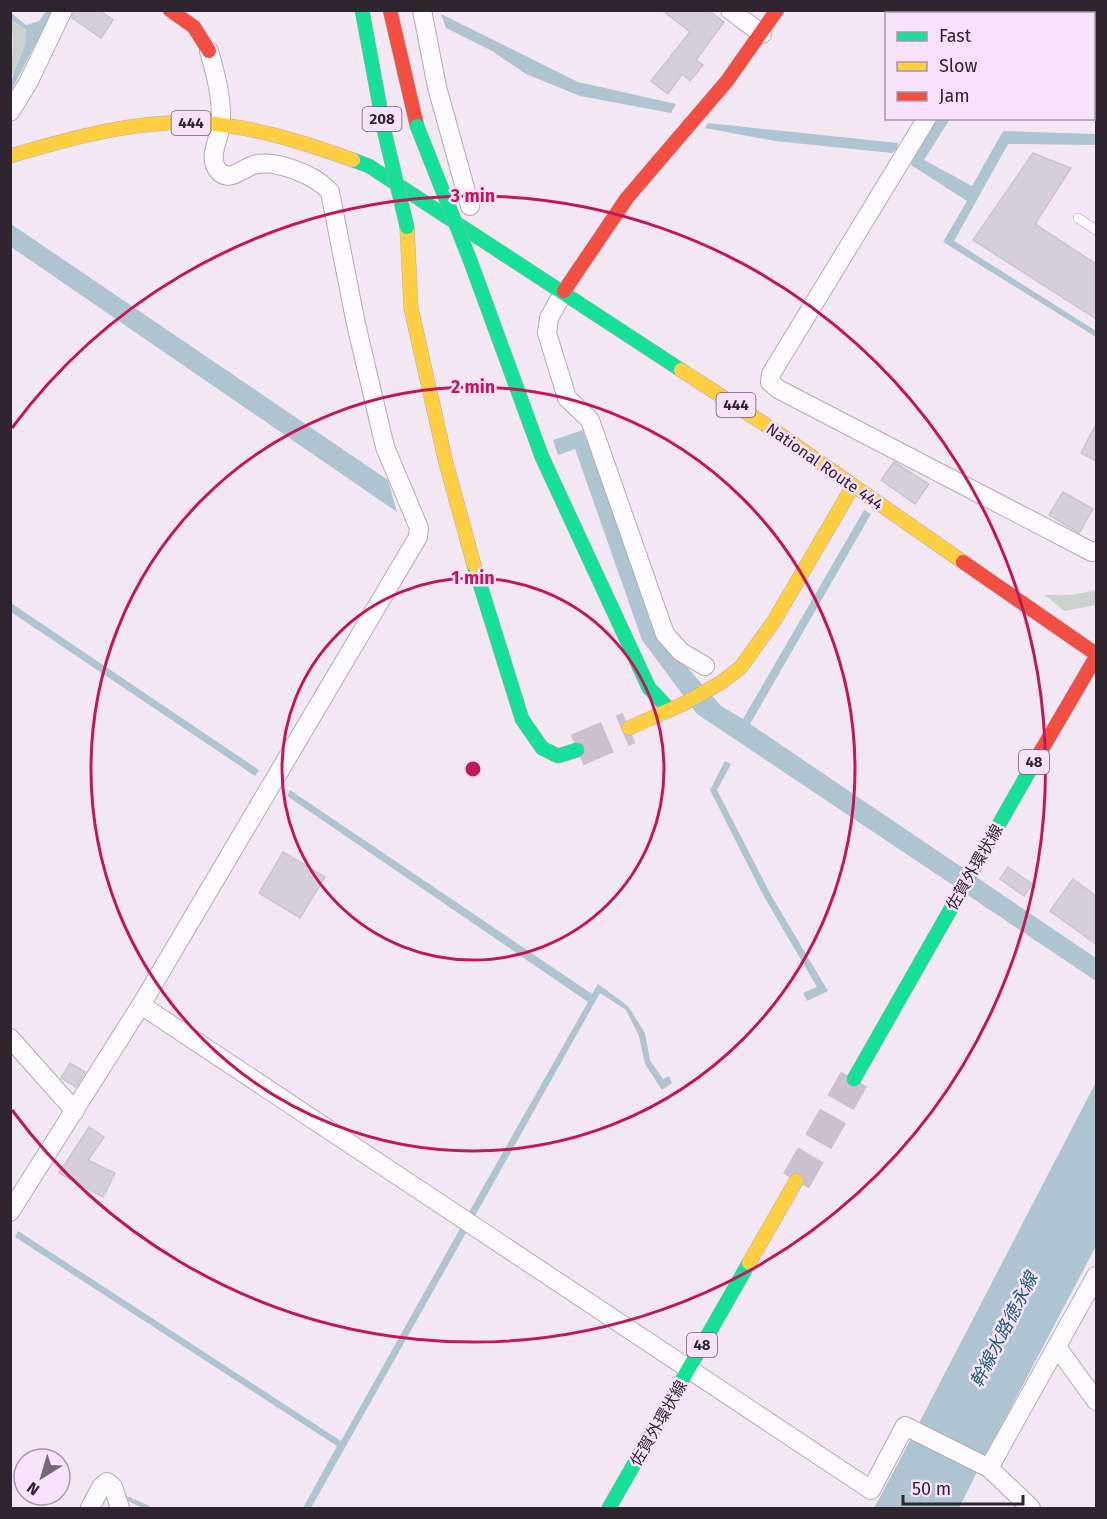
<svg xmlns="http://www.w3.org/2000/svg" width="1107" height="1519" font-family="'Fira Sans','Noto Sans JP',sans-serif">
	<rect width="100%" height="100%" fill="#f3e7f4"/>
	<g fill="#cad2ce">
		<polygon points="11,19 26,30 27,39 13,74 11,72 13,42"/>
		<polygon points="1096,590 1096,605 1064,611 1045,595 1071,595"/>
	</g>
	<g fill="#aec5d1">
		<path d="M47,10L53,11L11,91C10,69 28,51 26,30L11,19V13L26,25L39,21Z"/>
		<polygon points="441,14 578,82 676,104 671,113 580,96 526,74 492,51 446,28"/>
		<polygon points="937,119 950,119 924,160 972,186 1003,131 1096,134 1096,145 1008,144 954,241 1096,331 1096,337 943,242 967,201 911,165 913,158"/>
		<polygon points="708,123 898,143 897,149 892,153 775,141 705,128"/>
		<polygon points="11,224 388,480 397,512 11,247"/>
		<polygon points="583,430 658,634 721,706 743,719 864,510 871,514 750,724 1096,958 1096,981 697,714 642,640 575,449 558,455 553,440"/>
		<polygon points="11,603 259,770 255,776 11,612"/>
		<polygon points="725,761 731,764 717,790 772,897 828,991 807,1001 803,993 817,987 763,895 710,790"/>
		<polygon points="290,790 592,994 598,984 628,1006 645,1033 650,1060 663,1079 669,1076 672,1083 662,1090 645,1064 639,1036 626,1010 600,993 475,1216 469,1212 588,1002 287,796"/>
		<polygon points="1096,1082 1096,1246 985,1457 968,1449 961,1464 977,1472 959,1508 874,1508 911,1439 928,1447 919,1423"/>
		<polygon points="461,1227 467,1231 311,1508 303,1508 337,1446 15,1237 18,1231 341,1441"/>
	</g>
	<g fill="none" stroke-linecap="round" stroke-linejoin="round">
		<polyline stroke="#aec5d1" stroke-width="4.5" points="129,1499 148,1508"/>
	</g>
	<g fill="#d5cfda" stroke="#cac4d0" stroke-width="1.5">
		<polygon points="74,10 99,10 113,20 101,38 72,18"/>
		<polygon points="662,10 708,10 724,22 696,60 703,65 690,81 682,74 668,94 651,81 690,32"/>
		<polygon points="1033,153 1071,168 1035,224 1096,264 1096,319 973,240"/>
		<polygon points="1096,424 1096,461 1081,453"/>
		<polygon points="894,462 929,484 915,504 881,480"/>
		<polygon points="1063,492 1093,509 1079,533 1049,515"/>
		<polygon points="283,852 325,877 300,918 259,893"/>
		<polygon points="1008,867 1032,884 1024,896 1000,879"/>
		<polygon points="1073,879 1096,896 1096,944 1050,911"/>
		<polygon points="70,1063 85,1072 76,1087 61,1078"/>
		<polygon points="89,1127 104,1137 88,1160 115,1173 103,1197 59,1173"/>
	</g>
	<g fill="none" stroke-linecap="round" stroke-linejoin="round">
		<polyline stroke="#ccc0cd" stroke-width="30" stroke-dasharray="30 15" stroke-linecap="butt" points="796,1181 854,1079"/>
		<polyline stroke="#ccc0cd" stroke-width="33" stroke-dasharray="33 16" stroke-linecap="butt" points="577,750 629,728"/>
		<defs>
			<polyline id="lane" points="1078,218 1096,230"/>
			<g id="street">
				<polyline points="422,10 437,87 470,206"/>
				<polyline points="730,10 762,34"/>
				<polyline points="992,14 994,10"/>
				<polyline points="10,112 28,83 63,10"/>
				<polyline points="927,118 771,374 770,382 778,389 1092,552 1096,551"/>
				<polyline points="564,291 549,318 547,333 567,398 590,420 665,634 681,652 705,666"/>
				<polyline points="141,1005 871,1490 905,1426 989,1468 1031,1508"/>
				<polyline points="10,1038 75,1111"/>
				<path d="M10,1212L141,1005L418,537L419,528L385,447L356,324L330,192C316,175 275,159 254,165C242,168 228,185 217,169C208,156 220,137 221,124C222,98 216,75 209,51"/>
				<polyline points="1057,1347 1096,1401"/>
				<polyline points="989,1468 1096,1276"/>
				<polyline points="90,1508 101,1487 107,1482 113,1487 120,1508"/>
			</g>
			<g id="fast">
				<polyline points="353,160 369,166 681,370"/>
				<polyline points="470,260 542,457 649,688 670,710"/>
				<polyline points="474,565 522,719 542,748 558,756 577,750"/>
				<polyline points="854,1079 1031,768"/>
				<polyline points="609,1508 749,1263"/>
			</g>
			<g id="slow">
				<path d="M10,156C71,138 138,119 202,123C253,126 305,143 353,160"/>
				<polyline points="407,227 411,308 446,463 474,565"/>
				<polyline points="681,370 772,429 963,562"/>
				<polyline points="629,728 683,704 722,682 741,667 774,621 853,486"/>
				<polyline points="749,1263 796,1181"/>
			</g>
			<g id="jam">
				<polyline points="170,10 194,27 209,51"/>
				<polyline points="390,10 417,126"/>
				<polyline points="564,291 627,198 727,81 777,10"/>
				<polyline points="963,562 1096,654"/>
				<polyline points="1031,768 1096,657"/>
			</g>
		</defs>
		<use href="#lane" stroke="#b4aab5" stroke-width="10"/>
		<use href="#street" stroke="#b4aab5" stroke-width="20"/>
		<use href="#fast" stroke="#b4aab5" stroke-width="15"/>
		<use href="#slow" stroke="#b4aab5" stroke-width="15"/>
		<use href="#jam" stroke="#b4aab5" stroke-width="15"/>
		<use href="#lane" stroke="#fdfbfd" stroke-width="9"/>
		<use href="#street" stroke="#fdfbfd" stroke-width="18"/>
		<use href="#fast" stroke="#16e098" stroke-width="14"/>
		<use href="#slow" stroke="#ffcf43" stroke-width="14"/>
		<use href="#jam" stroke="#f24e42" stroke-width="14"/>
		<defs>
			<g id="fast-bridge">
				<polyline points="362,10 385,134 407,227"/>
				<polyline points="417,126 470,260"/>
			</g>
		</defs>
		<use href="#fast-bridge" stroke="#b4aab5" stroke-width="15" stroke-linecap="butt"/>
		<use href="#fast-bridge" stroke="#16e098" stroke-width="14"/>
	</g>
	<g fill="none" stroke="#c2185b" stroke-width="3">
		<circle cx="473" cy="769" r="191"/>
		<circle cx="473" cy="769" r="382"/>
		<path d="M12 428A573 573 0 1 1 12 1110"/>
	</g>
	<g text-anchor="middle" stroke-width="5" stroke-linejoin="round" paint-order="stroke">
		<g fill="#f8e1fa" stroke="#6b5d6c" stroke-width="1.5">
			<rect x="362.5" y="107" width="39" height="24" rx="4.5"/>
			<rect x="171.5" y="111" width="39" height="24" rx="4.5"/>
			<rect x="716.5" y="393" width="39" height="24" rx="4.5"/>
			<rect x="1019" y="750" width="30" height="24" rx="4.5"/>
			<rect x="687" y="1333" width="30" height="24" rx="4.5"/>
		</g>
		<g font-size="15" font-weight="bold" fill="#2e252f">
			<text x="382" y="124">208</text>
			<text x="191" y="128">444</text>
			<text x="736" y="410">444</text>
			<text x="1034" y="767">48</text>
			<text x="702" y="1350">48</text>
		</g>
		<g font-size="16" fill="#2e252f" stroke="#f8e1fa">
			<text transform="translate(825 466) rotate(35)" y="6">National Route 444</text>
			<text transform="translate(974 867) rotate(-60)" y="6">佐賀外環状線</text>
			<text transform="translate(658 1423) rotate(-60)" y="6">佐賀外環状線</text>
		</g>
		<g font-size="18" font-style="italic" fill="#186072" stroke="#f8e1fa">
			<text transform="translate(1004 1330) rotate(-63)" y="6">幹線水路徳永線</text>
		</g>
	</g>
	<circle cx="473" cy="769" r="9" fill="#c2185b" stroke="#f8e1fa" stroke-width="3"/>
	<g font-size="18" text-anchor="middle" font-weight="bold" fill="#c2185b" stroke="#f8e1fa" stroke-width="5" stroke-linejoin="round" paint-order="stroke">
		<text x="473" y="202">3 min</text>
		<text x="473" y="393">2 min</text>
		<text x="473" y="584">1 min</text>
	</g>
	<rect width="1107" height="1519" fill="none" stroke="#2e252f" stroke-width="24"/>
	<rect x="885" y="12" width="210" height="108" fill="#f8e1fa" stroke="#a796a9" stroke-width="1.5"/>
	<rect x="897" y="32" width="30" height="9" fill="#16e098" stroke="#a796a9" stroke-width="1.5"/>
	<text x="939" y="42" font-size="18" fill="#2e252f">Fast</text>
	<rect x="897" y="62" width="30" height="9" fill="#ffcf43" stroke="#a796a9" stroke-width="1.5"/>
	<text x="939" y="72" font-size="18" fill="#2e252f">Slow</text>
	<rect x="897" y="92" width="30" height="9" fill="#f24e42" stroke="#a796a9" stroke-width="1.5"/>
	<text x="939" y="102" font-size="18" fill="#2e252f">Jam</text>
	<g transform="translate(42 1477) rotate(217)"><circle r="28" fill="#f8e1fa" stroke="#a796a9" stroke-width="1.5"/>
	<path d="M0-4.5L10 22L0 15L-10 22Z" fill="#736974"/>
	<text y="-9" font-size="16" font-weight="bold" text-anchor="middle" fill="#2e252f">N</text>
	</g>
	<path d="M903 1495v9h120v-9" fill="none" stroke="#2e252f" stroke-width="3"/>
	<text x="912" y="1495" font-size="18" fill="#2e252f" stroke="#f8e1fa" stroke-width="4.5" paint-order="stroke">50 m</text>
</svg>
